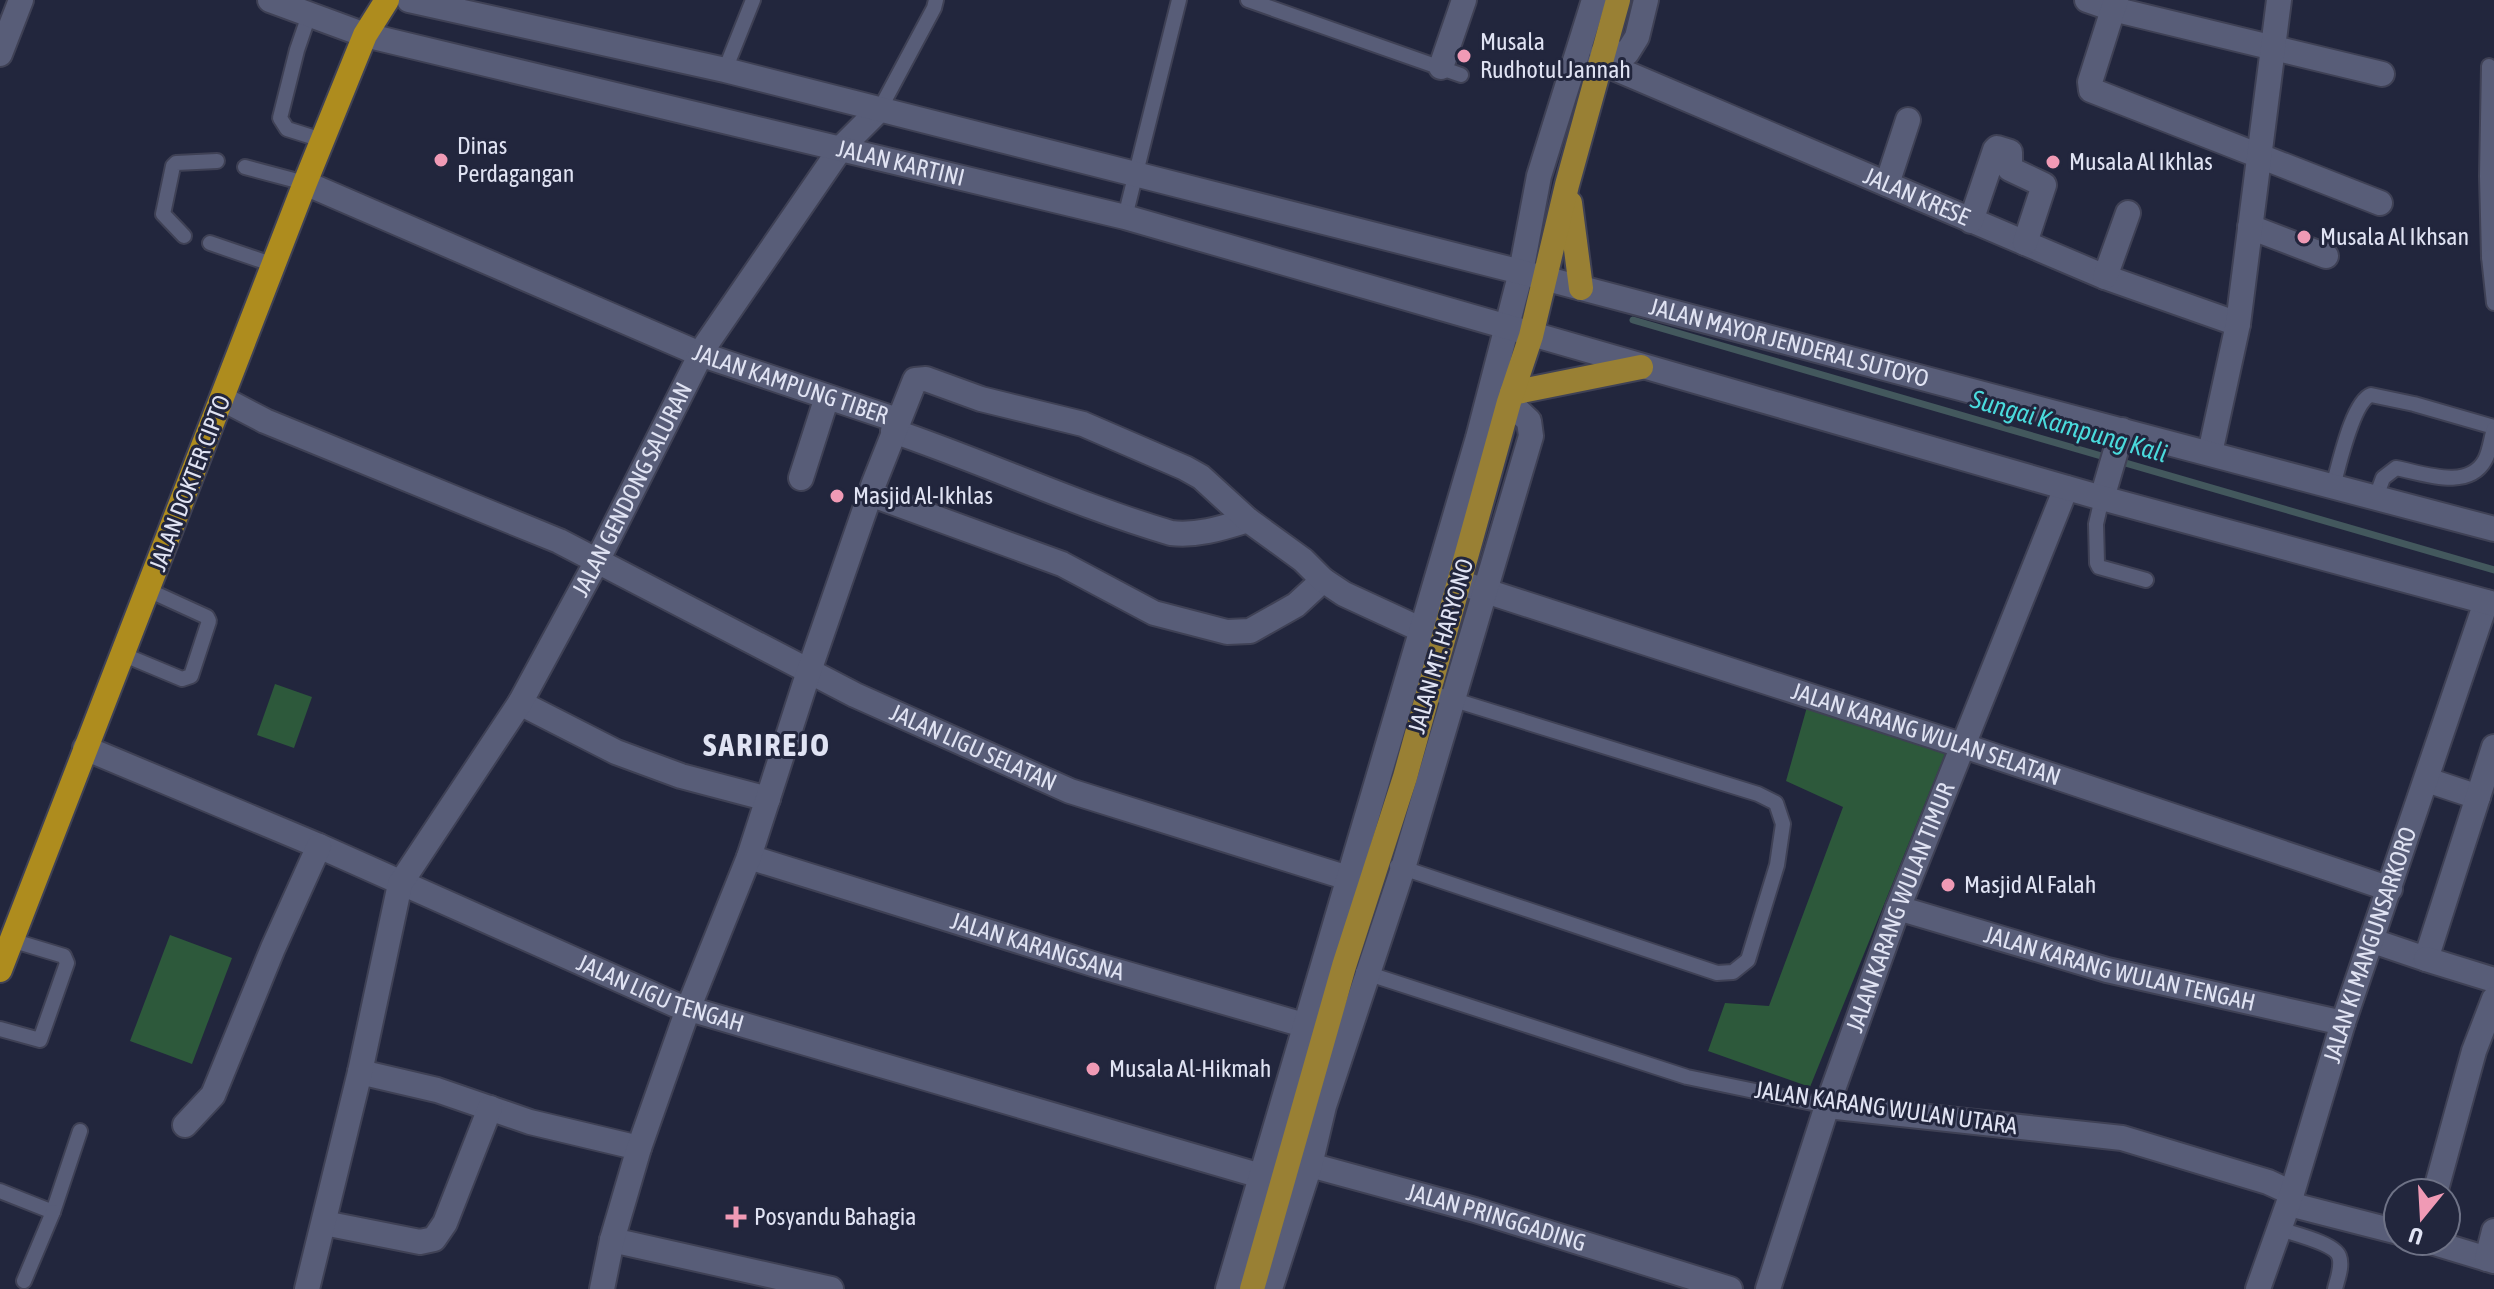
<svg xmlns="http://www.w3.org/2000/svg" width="2494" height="1289" font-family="'Asap Condensed',sans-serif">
	<rect width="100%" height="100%" fill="#22263d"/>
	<g fill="#2d593b">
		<polygon points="275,684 312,697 294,748 257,735"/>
		<polygon points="1807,707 1945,754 1810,1087 1708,1051 1725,1003 1769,1006 1843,807 1786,781"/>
		<polygon points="170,935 232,958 192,1064 130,1041"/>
	</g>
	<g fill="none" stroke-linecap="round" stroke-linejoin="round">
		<polyline stroke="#43585d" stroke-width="7" points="1633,320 2494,570"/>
		<defs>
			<g id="service">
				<polyline points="1248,0 1461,75"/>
				<polyline points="309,15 297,50 280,118 287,129 322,140"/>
				<polyline points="2489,66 2487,176 2489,257 2494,257"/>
				<polyline points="725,70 753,0"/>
				<polyline points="880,109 934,8 936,0"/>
				<polyline points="245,167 305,183"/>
				<polyline points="1125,217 1179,0"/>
				<polyline points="184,236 163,214 173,166 176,163 217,161"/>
				<polyline points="210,243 274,265"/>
				<polyline points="2489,257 2494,303"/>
				<path d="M2333,486C2339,466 2352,402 2371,395L2414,404L2494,427"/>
				<path d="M2376,497L2383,478L2396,468C2423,473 2468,491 2485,460C2490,451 2491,438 2494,429"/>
				<polyline points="2102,498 2096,524 2097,563 2099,567 2146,580"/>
				<polyline points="122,654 182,679 191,676 209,621 207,617 148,590"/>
				<polyline points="1397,866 1717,973 1733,972 1748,960 1777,865 1783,824 1776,803 1758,794 1422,690"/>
				<polyline points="1363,972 1687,1077 1827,1106"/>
				<polyline points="0,1029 40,1040 67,963 64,956 11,940"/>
				<polyline points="0,1191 53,1212 80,1131"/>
				<path d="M2280,1229C2294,1234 2334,1243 2339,1256C2343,1266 2337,1280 2335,1289"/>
				<polyline points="24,1281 53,1212"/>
			</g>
			<g id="minor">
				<polyline points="2087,0 2113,9 2382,74"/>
				<polyline points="2116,0 2090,82 2091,90 2380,203"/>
				<polyline points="0,54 21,0"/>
				<polyline points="1602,54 1627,53 1637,37 1646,0"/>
				<path id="s1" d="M1600,62L2105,277L2238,324"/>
				<polyline points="1441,67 1464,0"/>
				<path id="s2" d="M305,183L700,354L897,420"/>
				<polyline points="1887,184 1908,120"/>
				<polyline points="1971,221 1995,150 1997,148 2010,152 2010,169 2044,185 2025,243"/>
				<polyline points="2250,227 2326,256"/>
				<polyline points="2105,277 2128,213"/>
				<path id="s3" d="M223,399L265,421L559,541L855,695L1070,791L1364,883"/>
				<path d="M893,431C987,463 1076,505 1171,533C1198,536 1222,528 1248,520"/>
				<polyline points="2210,453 2238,324 2279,0"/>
				<polyline points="801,478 827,397"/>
				<polyline points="870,494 1062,564 1154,613 1227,632 1250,631 1296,605 1323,580"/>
				<polyline points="2102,498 2122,430"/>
				<path id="s4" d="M1458,582L1964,746L2390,889"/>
				<polyline points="520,703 616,752 681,776 768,799"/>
				<path id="s5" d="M85,748L319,846L676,1005L1261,1176L1285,1173L1310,1165L1475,1210L1730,1289"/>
				<polyline points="2427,780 2478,797"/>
				<path id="s6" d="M749,857L1096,965L1321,1030"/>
				<path id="s7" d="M1898,908L2107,970L2343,1023"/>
				<polyline points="2373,941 2426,959 2494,747"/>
				<polyline points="2426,959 2494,980"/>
				<polyline points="360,1072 437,1090 530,1122 639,1148"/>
				<polyline points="1827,1106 2122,1138 2268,1182 2292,1193"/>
				<polyline points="185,1125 213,1095 273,948 319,846"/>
				<polyline points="2435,1193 2474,1051 2494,999"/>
				<polyline points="2289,1204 2398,1232"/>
				<polyline points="324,1223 420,1242 434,1239 445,1223 490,1108"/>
				<polyline points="612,1240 831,1289"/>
				<polyline points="2428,1241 2494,1261"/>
				<polyline points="2487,1259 2494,1231"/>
				<path id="s8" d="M307,1289L360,1072L400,884L520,703L597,561L705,346L841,148L880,109"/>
				<polyline points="602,1289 612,1240 639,1148 688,1009 749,857 809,671 874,483 915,380 926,379 981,399 1083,424 1185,468 1201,477 1248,520 1303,560 1323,580 1344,594 1422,630"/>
				<polyline points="1228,1289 1478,438 1521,272 1539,176 1594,0"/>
				<polyline points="1270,1289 1310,1165 1324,1106 1403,868 1531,436 1529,421 1509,402"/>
				<path id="s9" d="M1768,1289L1827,1106L1898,908L2066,488"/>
				<path id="s10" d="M2258,1289L2292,1193L2343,1023L2486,602"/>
			</g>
			<g id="secondary">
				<path id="s11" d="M270,0L365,35L1125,217L2102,498L2494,604"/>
				<path id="s12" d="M409,0L725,70L1135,174L1521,272L2494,529"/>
			</g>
			<g id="primary">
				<polyline points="1570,203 1581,288"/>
				<polyline points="1512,393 1641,367"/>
				<polyline points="1252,1289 1344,966 1405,777 1509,402 1531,336 1567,185 1618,0"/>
			</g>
			<polyline id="trunk" points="0,970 305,183 365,35 387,0"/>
		</defs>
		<use href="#service" stroke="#3f4155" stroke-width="18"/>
		<use href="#minor" stroke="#3f4155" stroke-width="28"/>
		<use href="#secondary" stroke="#3f4155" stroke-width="28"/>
		<use href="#primary" stroke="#3f4155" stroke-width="28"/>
		<use href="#trunk" stroke="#3f4155" stroke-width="28"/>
		<use href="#service" stroke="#585d78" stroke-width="14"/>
		<use href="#minor" stroke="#585d78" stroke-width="24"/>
		<use href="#secondary" stroke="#585d78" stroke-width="24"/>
		<use href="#primary" stroke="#998034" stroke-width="24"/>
		<use href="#trunk" stroke="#ae8c1e" stroke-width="24"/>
	</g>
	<g fill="#f09ab5" stroke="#22263d" stroke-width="3">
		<circle cx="1464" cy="56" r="8"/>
		<circle cx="441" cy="160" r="8"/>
		<circle cx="2053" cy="162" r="8"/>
		<circle cx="2304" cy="237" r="8"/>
		<circle cx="837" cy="496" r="8"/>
		<circle cx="1948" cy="885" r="8"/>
		<circle cx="1093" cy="1069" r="8"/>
		<path d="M732 1205h8v8h8v8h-8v8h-8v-8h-8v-8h8z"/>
	</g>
	<g text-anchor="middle" stroke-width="6" stroke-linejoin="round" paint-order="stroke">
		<g font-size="24" fill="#e0e3f3" stroke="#22263d" text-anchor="start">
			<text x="1480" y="50">Musala<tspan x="1480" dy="28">Rudhotul Jannah</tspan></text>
			<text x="457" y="154">Dinas<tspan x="457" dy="28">Perdagangan</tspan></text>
			<text x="2069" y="170">Musala Al Ikhlas</text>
			<text x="2320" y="245">Musala Al Ikhsan</text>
			<text x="853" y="504">Masjid Al-Ikhlas</text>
			<text x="1964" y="893">Masjid Al Falah</text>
			<text x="1109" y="1077">Musala Al-Hikmah</text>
			<text x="754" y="1225">Posyandu Bahagia</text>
		</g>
		<g font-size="24" fill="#e0e3f3" stroke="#22263d">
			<text dy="8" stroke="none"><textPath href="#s11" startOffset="652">JALAN KARTINI</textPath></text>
			<text dy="8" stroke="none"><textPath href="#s1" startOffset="344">JALAN KRESE</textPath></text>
			<text dy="8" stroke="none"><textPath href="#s12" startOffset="1422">JALAN MAYOR JENDERAL SUTOYO</textPath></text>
			<text dy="8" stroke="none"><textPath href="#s2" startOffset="526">JALAN KAMPUNG TIBER</textPath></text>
			<text transform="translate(190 483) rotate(-69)" y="8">JALAN DOKTER CIPTO</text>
			<text dy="8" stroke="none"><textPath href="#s8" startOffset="874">JALAN GENDONG SALURAN</textPath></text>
			<text transform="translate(1441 646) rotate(-74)" y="8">JALAN MT. HARYONO</text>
			<text dy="8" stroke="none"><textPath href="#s4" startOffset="492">JALAN KARANG WULAN SELATAN</textPath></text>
			<text dy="8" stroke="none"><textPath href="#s3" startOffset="828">JALAN LIGU SELATAN</textPath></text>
			<text dy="8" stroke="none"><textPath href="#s9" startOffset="404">JALAN KARANG WULAN TIMUR</textPath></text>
			<text dy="8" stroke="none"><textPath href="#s10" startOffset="362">JALAN KI MANGUNSARKORO</textPath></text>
			<text dy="8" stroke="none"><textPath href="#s6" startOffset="302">JALAN KARANGSANA</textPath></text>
			<text dy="8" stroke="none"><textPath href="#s7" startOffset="230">JALAN KARANG WULAN TENGAH</textPath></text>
			<text dy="8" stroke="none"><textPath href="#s5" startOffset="626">JALAN LIGU TENGAH</textPath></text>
			<text transform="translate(1886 1108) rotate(8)" y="8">JALAN KARANG WULAN UTARA</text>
			<text dy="8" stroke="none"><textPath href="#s5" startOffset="1498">JALAN PRINGGADING</textPath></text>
		</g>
		<g font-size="26" font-style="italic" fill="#4adadc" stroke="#22263d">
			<text transform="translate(2069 426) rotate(16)" y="9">Sungai Kampung Kali</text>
		</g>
		<g font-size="32" font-weight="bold" letter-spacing="2" fill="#e0e3f3" stroke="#22263d">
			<text x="767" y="756">SARIREJO</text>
		</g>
	</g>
	<g transform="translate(2422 1217) rotate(198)"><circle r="38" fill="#22263d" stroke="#6e7286" stroke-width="2"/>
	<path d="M0-6L14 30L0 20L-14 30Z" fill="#f09ab5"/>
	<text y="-12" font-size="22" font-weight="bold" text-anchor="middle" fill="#e0e3f3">U</text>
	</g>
</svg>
